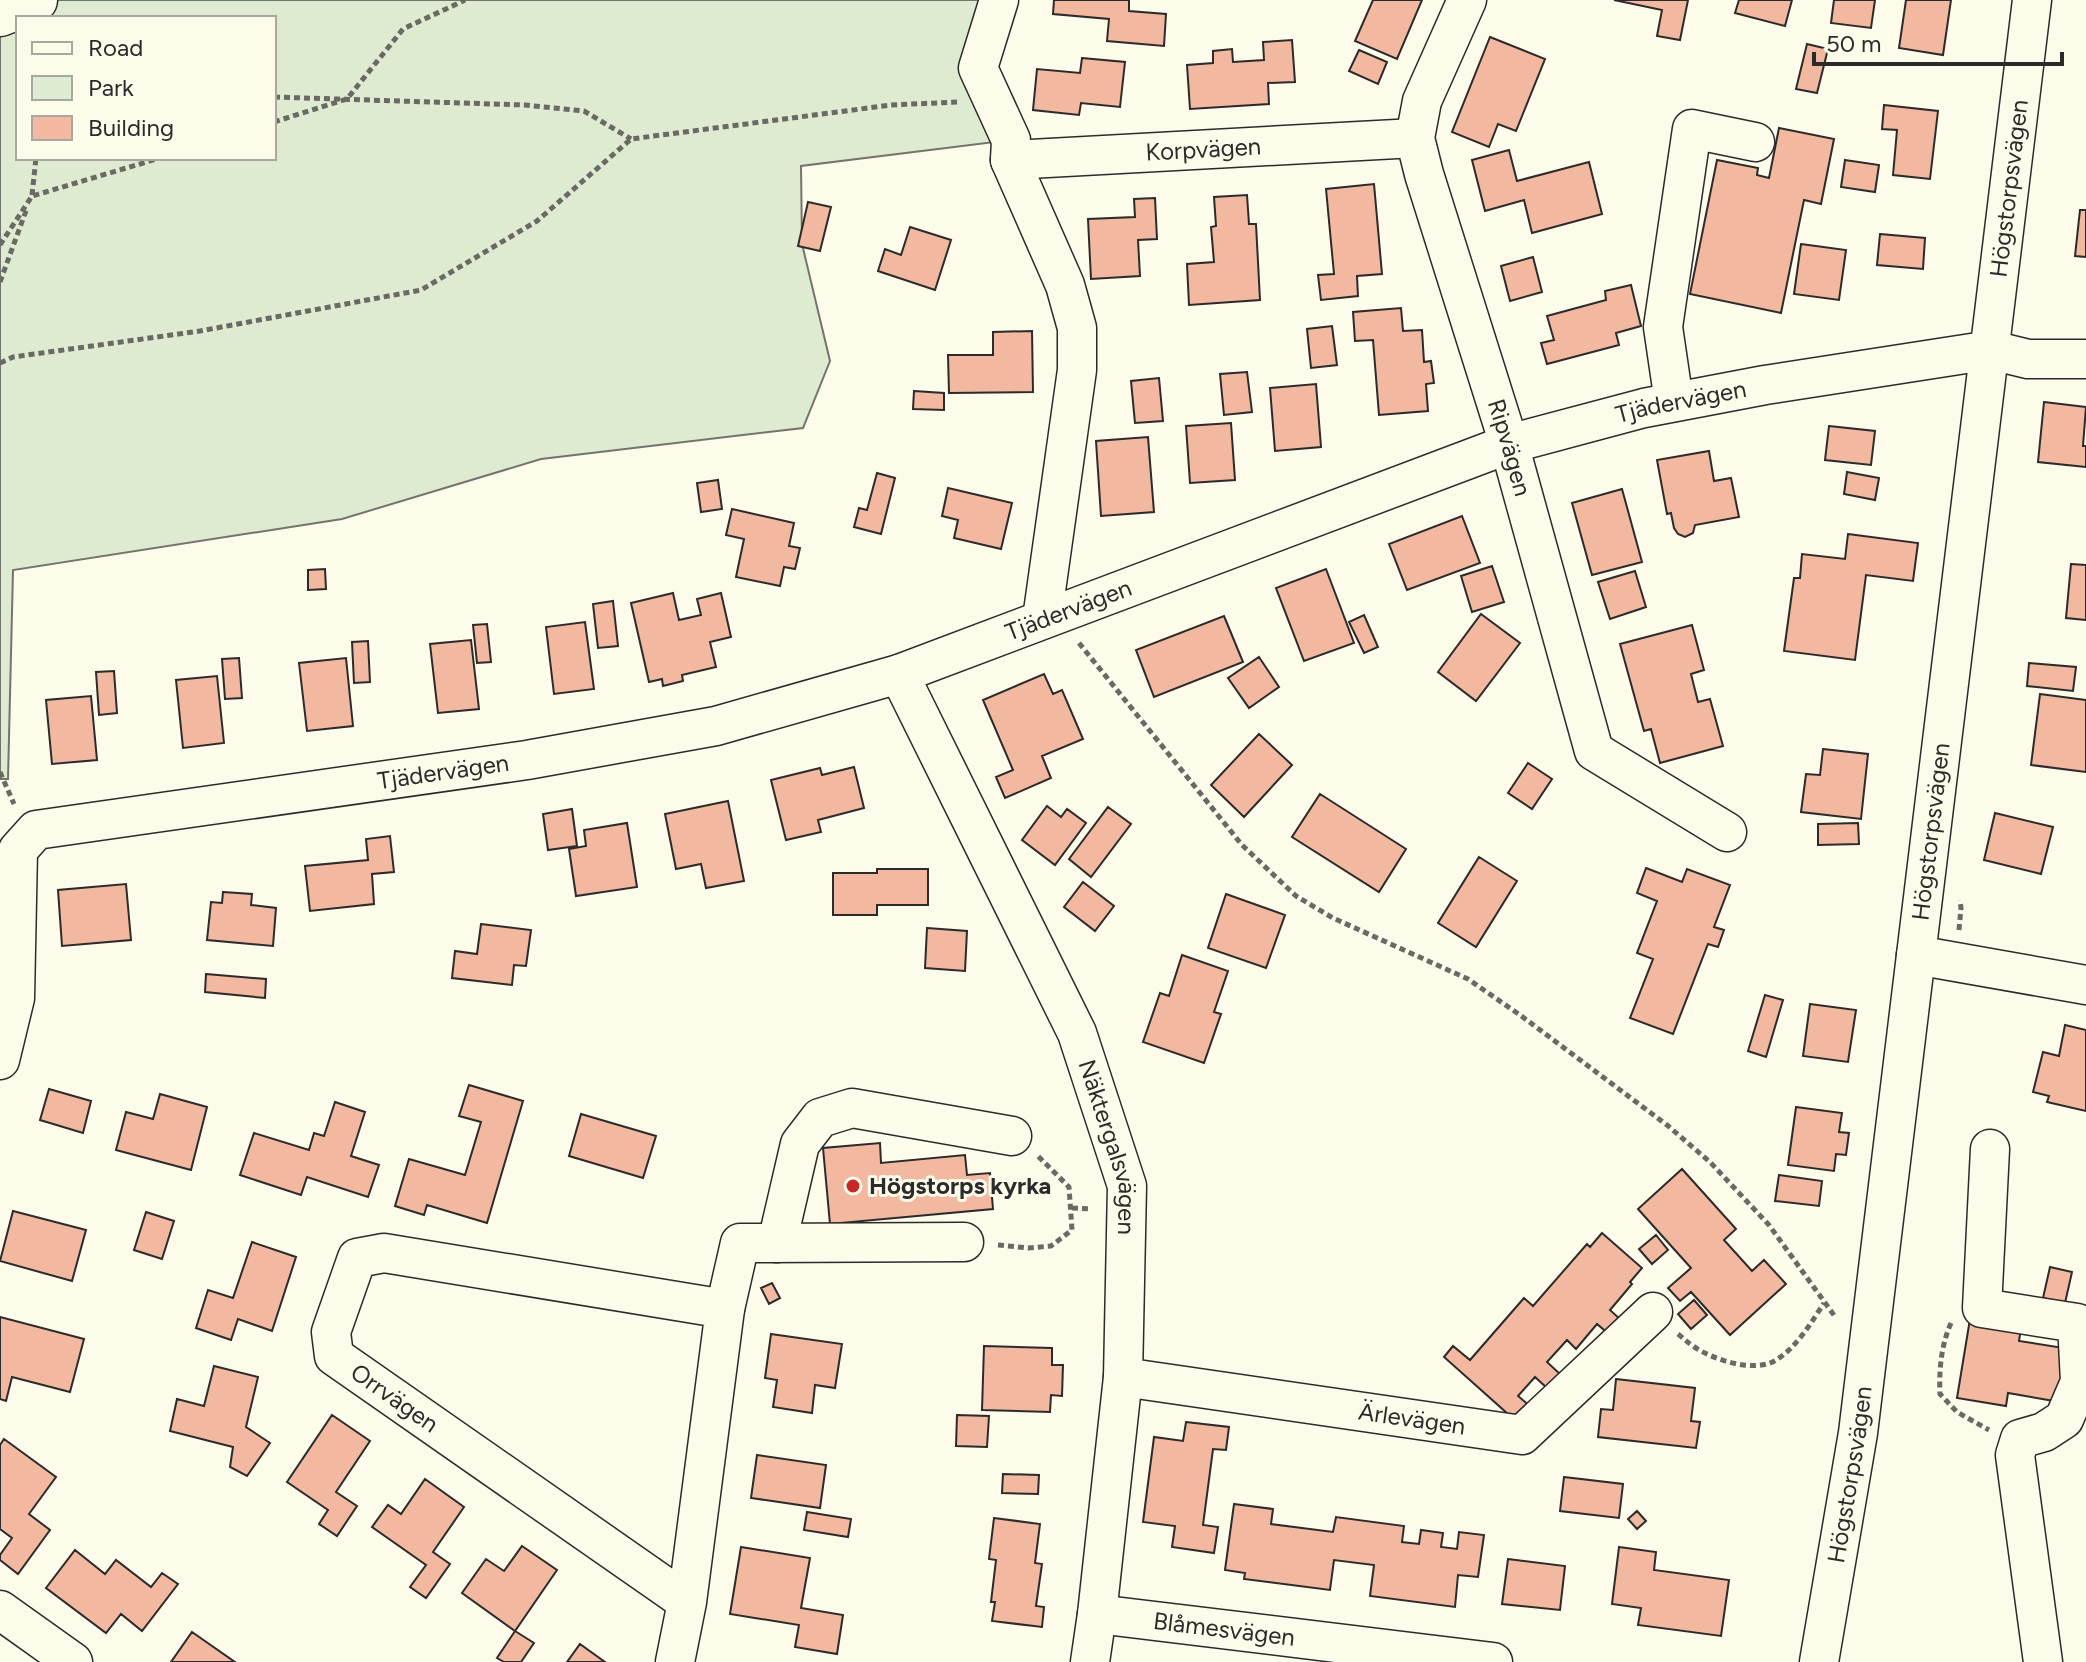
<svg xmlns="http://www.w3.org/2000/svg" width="2086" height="1662" font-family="Figtree,sans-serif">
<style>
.green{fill:#deebd1;stroke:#74746e;stroke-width:2;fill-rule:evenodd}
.building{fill:#f2b8a0;stroke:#2b2b2b;stroke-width:2}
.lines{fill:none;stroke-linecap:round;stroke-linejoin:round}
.minor-casing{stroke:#2b2b2b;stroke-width:41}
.major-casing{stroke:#2b2b2b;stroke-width:47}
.path{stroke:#6a6964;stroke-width:5;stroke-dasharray:6 4;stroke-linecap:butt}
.minor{stroke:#fdfbea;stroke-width:38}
.major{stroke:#fdfbea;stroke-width:44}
.poi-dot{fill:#c62828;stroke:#fdfbea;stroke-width:3}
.labels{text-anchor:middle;stroke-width:6;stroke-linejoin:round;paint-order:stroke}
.street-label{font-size:24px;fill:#2b2b2b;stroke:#fdfbea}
.poi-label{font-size:24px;font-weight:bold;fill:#2b2b2b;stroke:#fdfbea;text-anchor:start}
</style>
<rect width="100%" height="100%" fill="#fdfbea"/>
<path class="green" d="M0 0H999L978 68 1011 140 801 166 802 244 830 361 803 428 541 459 342 519 13 570 8 779H0ZM18 18H274V158H18Z"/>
<path class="building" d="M1054 0H1129V11L1166 14 1164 46 1107 41 1109 19 1053 14Z
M1373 0H1422L1397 59 1355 41Z
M1614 0H1688L1680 40 1657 36 1662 10Z
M1739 0H1792L1785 26 1735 13Z
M1834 0H1875L1871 28 1831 23Z
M1906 0H1951L1943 55 1899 48Z
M1490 37 1545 59 1516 131 1498 124 1489 147 1452 132Z
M1292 40 1295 82 1268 83 1269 104 1190 109 1187 65 1213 63V51L1232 49 1233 62 1264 60 1263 42Z
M1807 44 1828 49 1817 93 1796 89Z
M1359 50 1387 62 1378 84 1349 71Z
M1082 58 1125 62 1120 107 1081 103 1079 115 1033 110 1037 69 1080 73Z
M1884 105 1938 111 1930 179 1893 175 1897 130 1882 129Z
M1779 128 1834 139 1821 204 1804 200 1781 313 1690 294 1717 160 1758 168 1757 175 1769 178Z
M1509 150 1517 181 1589 162 1602 214 1532 233 1524 200 1485 211 1472 160Z
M1845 160 1879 165 1875 192 1841 187Z
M1374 184 1382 274 1357 276 1358 296 1321 300 1318 275 1334 274 1326 189Z
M1247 195 1249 224H1256L1260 300 1189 305 1187 264 1214 262 1211 227 1216 226 1214 197Z
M1155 198 1157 239 1138 240 1140 276 1091 279 1088 219 1135 217 1134 199Z
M808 202 831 207 820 251 798 246Z
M2080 210H2086V257L2075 256Z
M910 227 951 240 935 290 878 271 885 249 901 255Z
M1880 234 1925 238 1923 269 1877 265Z
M1801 244 1846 250 1839 300 1794 294Z
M1533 257 1542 292 1510 301 1501 266Z
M1631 285 1641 326 1616 333 1619 345 1547 364 1541 343 1554 340 1547 316 1606 300 1605 291Z
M1401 308 1403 331 1422 330 1424 362 1431 361 1434 383 1426 384 1428 411 1379 415 1373 340 1355 341 1353 312Z
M1332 326 1337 365 1311 368 1307 329Z
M1032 331 1033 392 949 393 948 355H993V332Z
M1247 372 1252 412 1224 415 1220 374Z
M1159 378 1163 421 1135 423 1131 381Z
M1316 384 1321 447 1275 451 1270 388Z
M914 391 944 393V410L913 409Z
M2044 402 2086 407 2083 446H2086V467L2038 462Z
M1231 423 1235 480 1190 483 1186 426Z
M1829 426 1875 431 1871 465 1825 460Z
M1148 437 1154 512 1101 516 1096 441Z
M1709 451 1714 481 1731 478 1739 517 1695 525 1693 533 1685 537 1678 534 1674 528 1671 513 1667 514 1657 460Z
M1847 472 1879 478 1875 500 1844 494Z
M877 473 895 478 881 534 854 527 859 508 867 510Z
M718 480 722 509 701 512 697 483Z
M948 488 1012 503 1001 549 954 538 958 520 942 516Z
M1622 489 1642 562 1592 575 1572 503Z
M732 509 794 523 789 546 800 548 795 569 784 567 780 586 736 577 744 539 726 535Z
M1462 516 1480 563 1407 590 1389 544Z
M1848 534 1918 543 1913 581 1866 575 1855 660 1784 651 1794 578H1800L1802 554 1845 559Z
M2071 564 2086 565V620L2066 618Z
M1492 566 1504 602 1472 612 1461 576Z
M325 569 326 589 308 590V570Z
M1326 569 1354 643 1304 661 1276 588Z
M1635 571 1646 607 1610 619 1598 582Z
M673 593 679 620 701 615 697 599 721 593 731 637 710 642 716 667 682 675 683 681 663 686 662 679 649 682 631 603Z
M613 601 618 646 598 648 593 604Z
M1481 614 1520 643 1476 701 1438 672Z
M1364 615 1378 647 1364 653 1349 622Z
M1224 616 1243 662 1154 697 1136 650Z
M585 622 594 689 554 694 546 627Z
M487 624 491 662 477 663 473 625Z
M1692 625 1704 670 1691 674 1698 702 1710 699 1723 746 1660 763 1651 729 1644 731 1620 644Z
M471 640 479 709 438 713 430 644Z
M368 641 370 682 354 683 352 642Z
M1259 657 1279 687 1249 708 1228 678Z
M239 658 242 698 225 699 222 659Z
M346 658 353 726 307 731 299 663Z
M2029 663 2076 667 2073 691 2027 686Z
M114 671 117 713 99 715 96 672Z
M1044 674 1053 694 1062 690 1083 739 1042 756 1051 778 1005 798 996 777 1013 770 983 700Z
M217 676 224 743 183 748 176 680Z
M2040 694 2086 700V772L2031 765Z
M91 696 97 760 52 764 46 700Z
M1259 734 1292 765 1244 817 1211 785Z
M1823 749 1868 754 1861 819 1801 812 1806 774 1820 775Z
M1528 763 1552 779 1532 809 1508 793Z
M854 767 864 808 818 820 821 832 786 840 771 780 820 768 822 775Z
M1320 794 1406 849 1379 892 1292 837Z
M728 801 744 881 706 888 701 864 676 869 665 814Z
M1047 806 1061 817 1067 809 1086 823 1055 865 1022 840Z
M1108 807 1131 824 1091 877 1069 859Z
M572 809 577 846 548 850 543 814Z
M1995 813 2053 827 2041 874 1984 860Z
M627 823 637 887 576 896 569 849 586 846 584 830Z
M1858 823 1859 844 1818 845V824Z
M390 836 394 872 372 874 374 904 310 911 305 866 368 860 366 839Z
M1479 857 1517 881 1476 947 1438 923Z
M1646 868 1682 882 1687 869 1730 885 1714 927 1724 930 1718 947 1708 944 1673 1034 1630 1018 1653 959 1637 953 1657 901 1637 893Z
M877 869H928V905H877V915H833V873H877Z
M1083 882 1114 906 1095 931 1064 907Z
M126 884 131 940 62 946 58 890Z
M223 892 252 894 251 905 276 908 273 946 207 940 211 902 222 903Z
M1226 894 1285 915 1266 968 1208 948Z
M481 924 531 930 526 966 514 965 512 985 452 978 455 951 477 954Z
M927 928 967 931 965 971 925 968Z
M1182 955 1228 971 1214 1012 1221 1014 1204 1063 1143 1042 1160 993 1169 996Z
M206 974 266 979 265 998 205 992Z
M1765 995 1783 1000 1766 1057 1748 1051Z
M1810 1004 1856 1010 1848 1062 1803 1056Z
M2065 1025 2086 1030V1111L2047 1102 2049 1096 2033 1092 2043 1052 2059 1056Z
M469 1085 523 1101 487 1223 427 1205 424 1215 395 1206 409 1159 465 1175 481 1122 459 1116Z
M49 1089 91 1101 83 1133 40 1120Z
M160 1094 207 1107 191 1170 116 1150 126 1112 153 1119Z
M335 1102 365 1112 351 1156 379 1165 368 1197 307 1177 301 1195 240 1175 254 1133 309 1150 314 1133 324 1136Z
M1796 1107 1842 1113 1839 1132 1849 1133 1846 1155 1836 1154 1834 1171 1788 1165Z
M581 1114 656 1136 643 1178 569 1156Z
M880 1143 881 1163 965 1155 967 1175 990 1173 993 1209 830 1224 823 1148Z
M1682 1169 1736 1229 1724 1240 1752 1271 1764 1260 1786 1284 1730 1335 1691 1292 1680 1301 1668 1288 1691 1268 1638 1209Z
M1779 1175 1822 1181 1819 1206 1775 1201Z
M13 1211 86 1230 72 1281 0 1261Z
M146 1212 174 1221 162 1259 134 1250Z
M1602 1233 1642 1268 1630 1282 1632 1284 1610 1310 1622 1321 1610 1335 1597 1324 1576 1349 1567 1340 1547 1362 1560 1374 1548 1389 1535 1377 1518 1396 1531 1407 1517 1422 1444 1357 1453 1346 1470 1360 1524 1298 1533 1306 1587 1244 1590 1247Z
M1656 1235 1668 1250 1652 1264 1639 1249Z
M252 1242 296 1257 272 1331 238 1319 231 1340 196 1328 208 1290 233 1298Z
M2050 1267 2072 1272 2065 1303 2043 1298Z
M772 1283 780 1298 769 1304 761 1288Z
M1694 1300 1707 1315 1691 1329 1678 1314Z
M0 1317 84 1339 70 1392 12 1377 6 1401 0 1399Z
M1970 1319 2021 1328 2019 1341 2070 1349 2060 1402 2008 1393 2006 1406 1957 1398Z
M771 1334 842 1344 835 1388 815 1385 812 1413 773 1407 777 1380 765 1378Z
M984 1346 1052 1348V1365H1063L1062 1396 1051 1395 1050 1412 982 1410Z
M214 1366 258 1377 246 1427 270 1443 247 1476 230 1467 233 1447 170 1431 177 1399 204 1406Z
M1616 1379 1695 1388 1691 1421 1700 1422 1696 1448 1598 1437 1601 1409 1613 1410Z
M332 1415 370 1441 336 1492 357 1506 337 1536 319 1524 328 1510 287 1482Z
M957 1415 989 1416 987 1447 956 1446Z
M1186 1422 1229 1427 1226 1450 1213 1449 1203 1525 1218 1527 1214 1553 1172 1547 1175 1526 1143 1522 1154 1437 1183 1441Z
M4 1439 56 1477 29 1514 50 1530 18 1574 0 1560V1555L12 1538 0 1529V1445Z
M757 1455 826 1465 820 1508 751 1498Z
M1003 1474 1039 1475 1038 1494 1002 1493Z
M1564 1477 1623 1484 1619 1518 1560 1511Z
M425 1479 464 1507 433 1552 450 1564 426 1598 410 1587 426 1565 372 1527 388 1505 401 1514Z
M1234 1504 1273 1509 1271 1524 1333 1532 1336 1517 1404 1526 1402 1542 1419 1544 1421 1530 1443 1533 1441 1547 1457 1549 1459 1532 1484 1535 1478 1577 1458 1575 1455 1607 1370 1596 1374 1565 1334 1560 1330 1590 1244 1579 1245 1573 1225 1570Z
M1637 1511 1646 1521 1637 1529 1628 1519Z
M807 1512 851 1519 848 1537 804 1530Z
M994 1518 1040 1524 1035 1563 1042 1564 1036 1606 1044 1607 1042 1627 992 1621 995 1602H991L996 1560 989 1559Z
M522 1546 557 1570 515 1631 462 1593 486 1559 504 1571Z
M741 1547 810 1558 801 1608 843 1615 837 1654 795 1647 799 1625 730 1614Z
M1619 1547 1656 1552 1654 1570 1729 1580 1721 1636 1638 1625 1641 1608 1612 1604Z
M75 1550 105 1574 116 1560 151 1587 162 1573 178 1584 142 1631 121 1614 106 1633 46 1588Z
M1508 1559 1565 1566 1560 1610 1502 1604Z
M515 1631 534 1643 521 1662H504L497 1658Z
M192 1632 235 1662H171Z
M580 1644 605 1662H567Z"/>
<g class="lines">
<defs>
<g id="minor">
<path id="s1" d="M999 0 978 68 1011 140 1010 160 1415 138"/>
<path id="s2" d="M1467 0 1422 101 1415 138 1424 174 1509 444 1594 751 1727 832"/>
<path d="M1010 160 1065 285 1077 328V370L1042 619"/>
<path d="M1674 402 1663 327 1692 129 1755 142"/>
<path id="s3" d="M899 674 1077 1033 1127 1186 1123 1377 1097 1614 1090 1662"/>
<path d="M1916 955 2086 985"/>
<path id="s4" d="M0 1060 15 998 18 850 36 830 527 760 716 726 899 674 1509 444 1644 408 1765 385 1991 350 2028 359H2086"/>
<path d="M1990 1149 1982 1308 2077 1323 2080 1382 2064 1419 2044 1432 2020 1439 2015 1455 2043 1662"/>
<path d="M777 1243 800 1144 820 1118 852 1108 1012 1136"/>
<path d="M725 1309 740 1243 964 1242"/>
<path id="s5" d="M1123 1377 1522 1435 1653 1312"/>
<path d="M0 1610 73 1662"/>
<path id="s6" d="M1097 1614 1493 1662"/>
<path id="s7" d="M675 1662 687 1602 725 1309 384 1253 357 1258 331 1332 334 1356 687 1602"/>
<path id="s8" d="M1819 1662 1858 1433 2032 0"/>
</g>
<path id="major" d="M0 14 35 0"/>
</defs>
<use href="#minor" class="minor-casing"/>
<use href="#major" class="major-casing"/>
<path class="path" d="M274 97 525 105 584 111 631 139
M274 122 347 99 403 29 465 0
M32 195 36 158
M0 245 32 196 160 158
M0 282 27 208
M0 363 13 357 200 331 421 290 537 221 631 139 891 105 957 102
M1079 643 1242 845 1296 896 1333 918 1468 979 1520 1015 1667 1125 1710 1162 1769 1225 1836 1318
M0 772 14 804
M1959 930 1961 908 1960 900
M1072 1208 1091 1209
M998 1245 1028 1248 1051 1246 1072 1230 1069 1187 1038 1156
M1951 1323C1941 1346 1939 1369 1940 1394L1957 1412 1989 1430
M1678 1334C1683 1338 1687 1342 1693 1346 1711 1359 1755 1374 1776 1360 1797 1347 1811 1323 1824 1303"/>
<use href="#minor" class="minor"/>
<use href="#major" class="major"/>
</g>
<circle class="poi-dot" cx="853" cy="1186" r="8"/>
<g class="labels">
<g class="street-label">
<text dy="8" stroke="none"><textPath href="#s1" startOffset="364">Korpvägen</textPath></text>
<text dy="8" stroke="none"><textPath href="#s8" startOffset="1486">Högstorpsvägen</textPath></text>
<text dy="8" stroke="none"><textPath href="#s4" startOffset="1946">Tjädervägen</textPath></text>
<text dy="8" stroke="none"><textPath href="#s2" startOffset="472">Ripvägen</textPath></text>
<text dy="8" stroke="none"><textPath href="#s4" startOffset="1298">Tjädervägen</textPath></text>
<text dy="8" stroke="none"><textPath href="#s4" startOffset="650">Tjädervägen</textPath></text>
<text dy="8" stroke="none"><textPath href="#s8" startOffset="838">Högstorpsvägen</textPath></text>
<text dy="8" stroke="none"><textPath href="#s3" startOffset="520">Näktergalsvägen</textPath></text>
<text dy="8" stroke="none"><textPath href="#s7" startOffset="906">Orrvägen</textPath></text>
<text dy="8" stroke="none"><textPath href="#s5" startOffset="292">Ärlevägen</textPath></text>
<text dy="8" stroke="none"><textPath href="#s8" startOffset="190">Högstorpsvägen</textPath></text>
<text dy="8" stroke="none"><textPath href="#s6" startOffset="128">Blåmesvägen</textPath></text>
</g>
<g class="poi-label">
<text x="869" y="1194">Högstorps kyrka</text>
</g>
</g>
<rect x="16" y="16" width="260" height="144" fill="#fdfbea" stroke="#a9a89e" stroke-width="2"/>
<rect x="32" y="42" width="40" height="12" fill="#fdfbea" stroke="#a9a89e" stroke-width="2"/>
<text x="88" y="56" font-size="24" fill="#2b2b2b">Road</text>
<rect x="32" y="76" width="40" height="24" fill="#deebd1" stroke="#a9a89e" stroke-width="2"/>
<text x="88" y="96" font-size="24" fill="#2b2b2b">Park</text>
<rect x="32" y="116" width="40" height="24" fill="#f2b8a0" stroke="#a9a89e" stroke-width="2"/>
<text x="88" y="136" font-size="24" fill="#2b2b2b">Building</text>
<path d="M1814 52v12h248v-12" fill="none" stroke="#2b2b2b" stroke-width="4"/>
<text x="1826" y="52" font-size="24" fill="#2b2b2b" stroke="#fdfbea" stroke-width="6" paint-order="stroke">50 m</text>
</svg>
